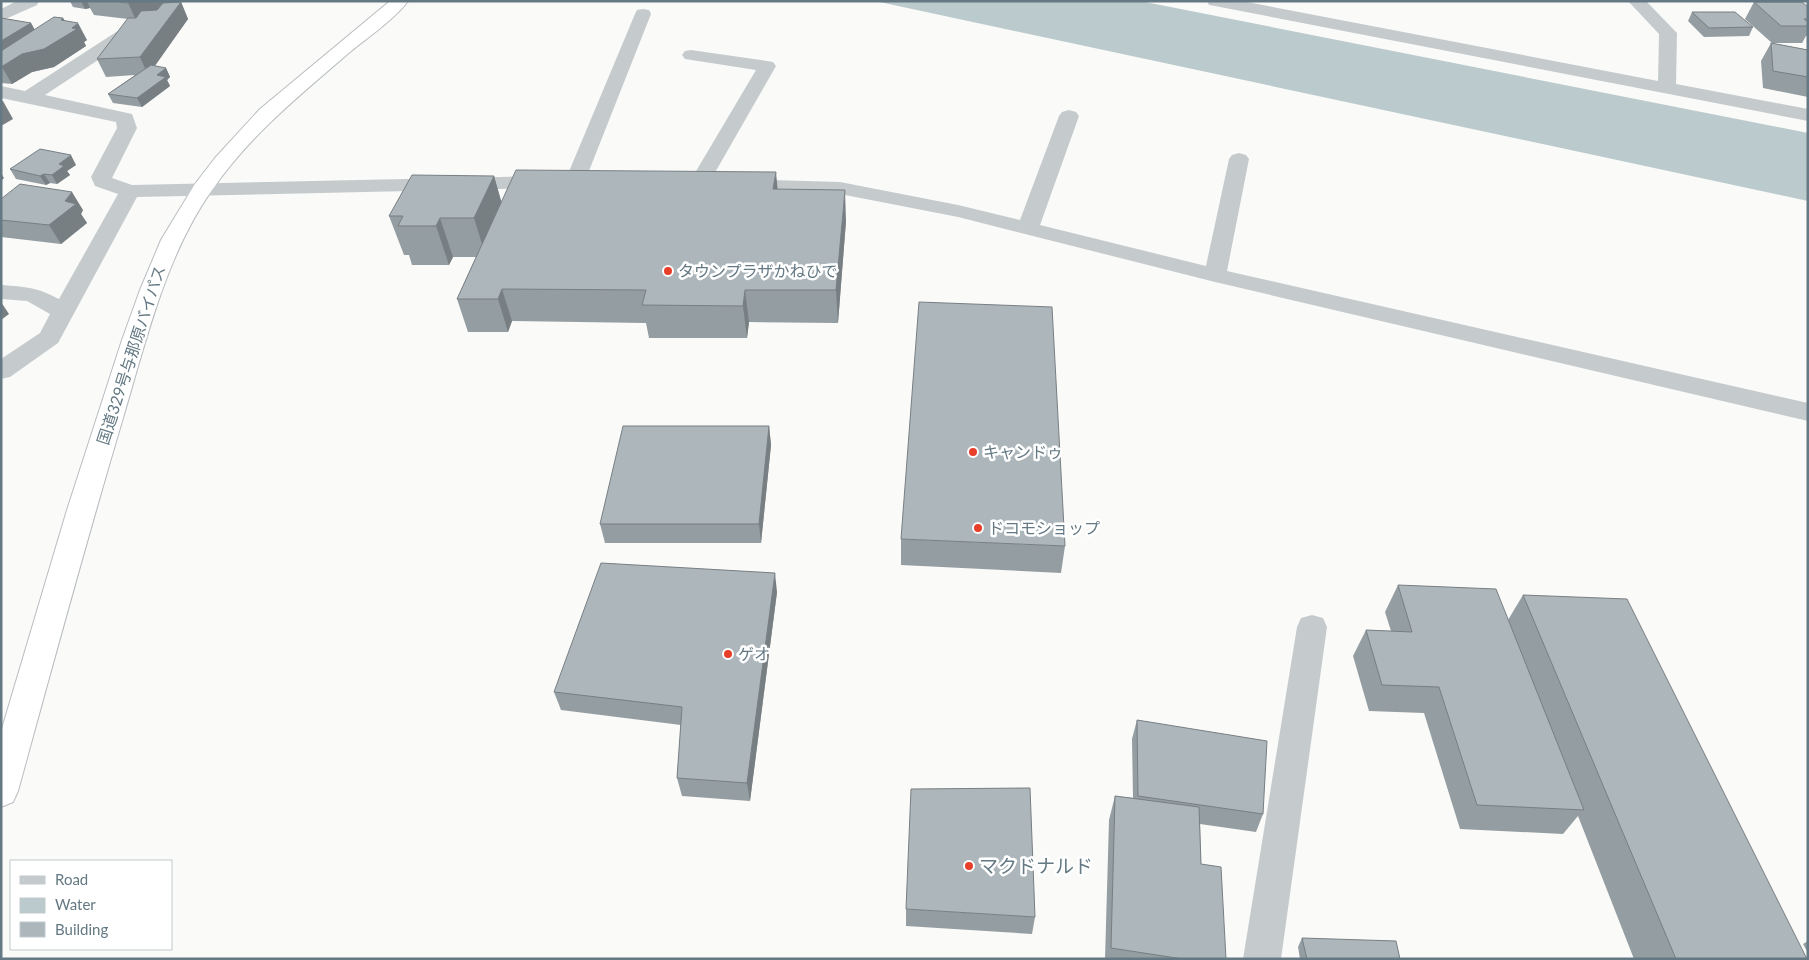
<svg xmlns="http://www.w3.org/2000/svg" width="1809" height="960" font-family="Lato,'Noto Sans JP',sans-serif">
<style>
.water{fill:#bbcacc}
.lines{fill:none;stroke-linecap:round;stroke-linejoin:round}
.highway-casing{stroke:#b8bdc0;stroke-width:2}
.minor{fill:#c5cbcd;fill-rule:evenodd}
.highway{fill:#fff;fill-rule:evenodd}
.wall{fill:#949da1}
.shaded-wall{fill:#787f83}
.building{fill:#acb6bb;stroke:#787f83}
.poi-dot{fill:#e83f2a;stroke:#fff;stroke-width:2}
.labels{text-anchor:middle;stroke-width:5;stroke-linejoin:round;paint-order:stroke}
.poi-label{font-size:16px;fill:#647983;stroke:#fff;text-anchor:start}
.street-label{font-size:16px;fill:#647983;stroke:#fff}
.near-poi-label{font-size:19px;fill:#647983;stroke:#fff;text-anchor:start}
</style>
<rect width="100%" height="100%" fill="#fafaf8"/>
<path class="water" d="M875 1H1140L1808 133V201Z"/>
<g class="lines">
<defs>
<path id="highway" d="M390 1H408C396 18 367 38 350 52 300 95 249 136 212 190 165 257 146 341 123 418 86 542 52 667 18 791L13 802 1 807V732L67 510 122 340 140 290 161 240 195 184 215 158 260 109Z"/>
</defs>
<use href="#highway" class="highway-casing"/>
<path class="minor" d="M17 1H39L37 5 1 21V9Z
M1207 1H1242L1658 81 1659 34 1628 1H1646L1677 33 1676 84 1808 109V121L1215 6 1209 5Z
M643 9 649 10 651 14 585 181 582 185 575 187 568 185 565 181 635 14 637 10Z
M136 22 142 23 145 27 142 31 45 95 132 114 137 128 112 178 132 185 547 176 554 178 557 182 554 186 547 188 137 197 58 343 10 377 1 379V359L40 333 50 314 27 301 1 299V285C27 287 36 287 59 299L118 194 95 186 91 177 117 128 116 122 1 98V86L25 91 130 23Z
M691 50 767 61 773 62 776 66 709 183 706 187 699 189 692 187 689 183 756 70 685 59 682 55 685 51Z
M1069 110 1076 112 1079 116 1040 225 1206 266 1229 159 1232 155 1239 153 1246 155 1249 159 1227 271 1808 403V421L1215 282 958 217 840 194 740 191 733 189 730 185 733 181 740 179 840 182 958 205 1020 220 1059 116 1062 112Z
M1312 615 1323 618 1327 627 1281 959H1243L1297 627 1301 618Z"/>
<use href="#highway" class="highway"/>
</g>
<path class="wall" d="M70 1 181 2 188 19 155 66 166 68 170 77 167 80 170 86 142 107 113 103 108 94 135 75 106 77 97 59 128 19 94 15 90 8 85 9 73 7Z
M1754 2 1808 7V36H1806L1802 43H1772L1745 19Z
M1692 12 1753 27 1749 36 1704 37 1688 21Z
M1 18 31 23 35 30 63 18 65 21 87 40 84 42 86 46 54 67 32 72 12 84 1 83Z
M1771 43 1808 50V97L1763 88 1761 61Z
M76 165 67 171 70 175 57 184 50 183 46 185 16 179 10 169Z
M494 176 501 202 777 189 846 221 838 323 749 322 747 338H649L646 323 512 321 508 332H468L457 299 476 257H453L449 265H412L409 255H404L389 216Z
M1 199 83 210 81 214 87 223 61 244 1 237Z
M769 426 771 445 761 543H605L600 524Z
M901 539 1065 546 1061 573 901 565Z
M1398 585 1508 620 1523 595 1807 959H1634L1578 816 1563 834 1460 829 1424 713 1369 711 1353 656 1366 630 1391 631 1385 612Z
M777 592 750 801 682 796 677 778 681 725 561 710 554 692Z
M1137 720 1263 814 1256 832 1200 824 1201 864 1226 959H1105L1109 820 1115 796 1133 798 1132 739Z
M906 909 1035 917 1032 934 906 926Z
M1302 938 1400 959H1300L1298 947Z
M1808 941V953L1803 944Z"/>
<path class="shaded-wall" d="M81 1H87L90 8 85 9Z
M130 1H174L161 11 136 20 128 3Z
M181 2 188 19 148 75 140 57Z
M63 18 71 32 72 28 78 23 87 40 84 42 86 46 54 67 32 72 12 84 2 67 22 54Z
M31 23 40 40 1 64V41Z
M166 68 170 77 167 80 170 86 142 107 137 98 157 75Z
M1 101H3L13 119 1 126Z
M71 155 76 165 67 171 70 175 57 184 52 175 59 164Z
M776 172 779 204 773 189Z
M1 173 4 178 1 181Z
M44 174 50 183 46 185 40 176Z
M494 176 505 214 486 257 474 218Z
M845 190 846 221 838 323 836 290Z
M72 192 83 210 81 214 87 223 61 244 49 225 65 201Z
M440 218 453 257 449 265 436 226Z
M502 289 512 321 508 332 498 299Z
M745 290 749 322 747 338 743 306Z
M1 302 9 314 1 320Z
M769 426 771 445 761 543 759 524Z
M775 573 777 592 750 801 747 783Z"/>
<path class="building" d="M112 1H130L128 3Z
M181 2 140 57 97 59 128 18H136L141 11 157 10 163 3Z
M1754 2H1802L1808 7V19H1804L1808 22V26H1781Z
M1692 12H1735L1753 27 1709 28Z
M54 17 63 18 61 20 78 23 72 28 77 29 44 49 22 54 1 67V51Z
M1 18 31 23 1 41Z
M1771 43 1808 50V77L1773 71Z
M151 65 166 68 157 75 166 77 137 98 108 94Z
M40 149 71 155 59 164 64 166 52 175 44 174 40 176 10 169Z
M516 170 776 172 773 189 845 190 836 290H745L743 306 642 305 646 290 502 289 498 299H457Z
M412 175 494 176 474 218H440L436 226H398L403 216H389Z
M20 184 72 192 65 201 76 204 49 225 1 220V199Z
M919 302 1052 307 1065 546 901 539Z
M623 426H769L759 524H600Z
M601 563 775 573 747 783 677 778 682 707 554 692Z
M1398 585 1496 589 1584 810 1477 805 1439 687 1382 685 1366 630 1412 632Z
M1523 595 1627 599 1807 959H1676Z
M1137 720 1267 741 1263 814 1138 796Z
M1030 788 1035 917 906 909 911 789Z
M1115 796 1199 807 1201 864 1221 867 1226 959H1183L1111 948Z
M1302 938 1396 941 1400 959H1307Z"/>
<g class="poi-dot">
<circle cx="668" cy="271" r="5"/>
<circle cx="973" cy="452" r="5"/>
<circle cx="978" cy="528" r="5"/>
<circle cx="728" cy="654" r="5"/>
<circle cx="969" cy="866" r="5"/>
</g>
<g class="labels">
<g class="poi-label">
<text x="678" y="277">タウンプラザかねひで</text>
<text x="983" y="458">キャンドゥ</text>
<text x="988" y="534">ドコモショップ</text>
<text x="738" y="660">ゲオ</text>
</g>
<g class="street-label">
<text transform="translate(131 355) rotate(-72)" y="6">国道329号与那原バイパス</text>
</g>
<g class="near-poi-label">
<text x="979" y="873">マクドナルド</text>
</g>
</g>
<rect width="1809" height="960" fill="none" stroke="#647983" stroke-width="5"/>
<rect x="10" y="860" width="162" height="90" fill="#ffffff" stroke="#c1c9cd"/>
<rect x="20" y="876" width="25" height="8" fill="#c5cbcd" stroke="#c1c9cd"/>
<text x="55" y="885" font-size="15" fill="#647983">Road</text>
<rect x="20" y="898" width="25" height="15" fill="#bbcacc" stroke="#c1c9cd"/>
<text x="55" y="910" font-size="15" fill="#647983">Water</text>
<rect x="20" y="922" width="25" height="15" fill="#acb6bb" stroke="#c1c9cd"/>
<text x="55" y="935" font-size="15" fill="#647983">Building</text>
</svg>
